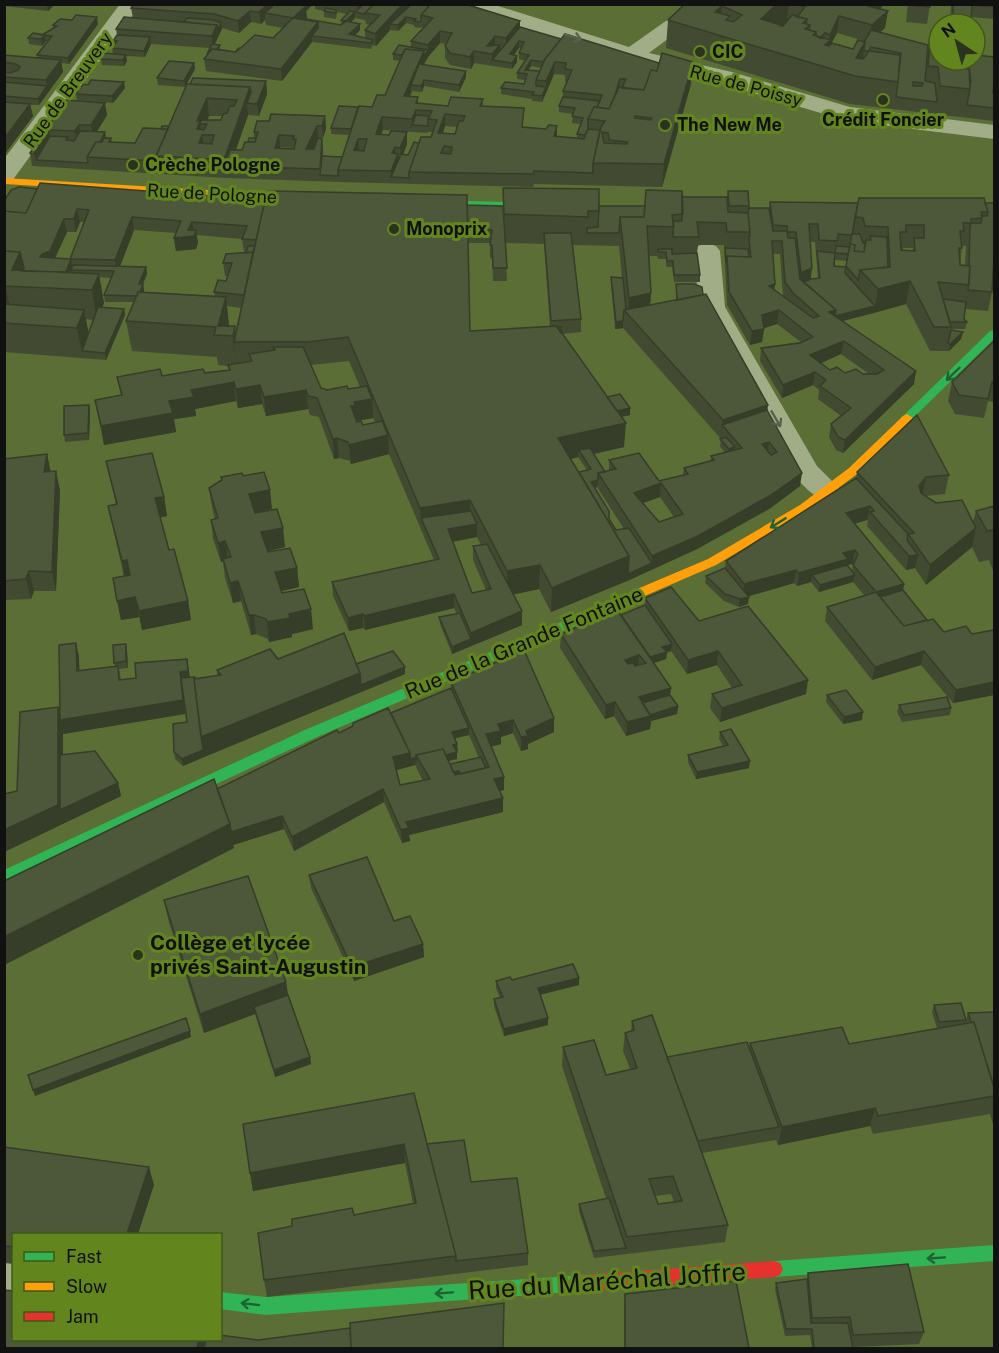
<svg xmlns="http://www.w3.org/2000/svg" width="999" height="1353" font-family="'Public Sans',sans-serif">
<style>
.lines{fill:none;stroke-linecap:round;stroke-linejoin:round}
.street{fill:#a1ad87;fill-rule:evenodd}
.fast{fill:#30b455;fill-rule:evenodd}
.slow{fill:#ff9f0a;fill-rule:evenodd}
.jam{fill:#e5322d;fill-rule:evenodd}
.wall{fill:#424b31;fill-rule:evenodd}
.shaded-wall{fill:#363d28}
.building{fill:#4d5739;stroke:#363d28;stroke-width:1.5;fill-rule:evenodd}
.oneway{stroke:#595f4c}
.oneway2{stroke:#206233}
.poi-dot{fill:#2b321e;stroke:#63851e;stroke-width:2}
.labels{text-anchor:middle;stroke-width:6;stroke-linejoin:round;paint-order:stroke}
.far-poi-label{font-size:18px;font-weight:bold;fill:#111;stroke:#63851e;text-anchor:start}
.far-street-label{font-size:18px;fill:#111;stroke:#63851e}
.street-label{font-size:21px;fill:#111;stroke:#63851e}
.poi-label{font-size:21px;font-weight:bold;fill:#111;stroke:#63851e;text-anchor:start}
.near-street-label{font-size:26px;fill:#111;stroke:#63851e}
</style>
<rect width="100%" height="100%" fill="#5b6e35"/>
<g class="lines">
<path class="street" d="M120 4H141L12 181 4 183V159Z
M459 4H492L629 47 687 6 722 4 719 8 701 14 649 53 732 72 850 107 994 125V139L848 121 719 83 643 66 462 8Z
M707 243 716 246 720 251 725 307 817 466 841 490 836 497C815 502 810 491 796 478L699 307 694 251 698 246Z
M4 1253H14V1294H4Z"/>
<path class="fast" d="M424 200 549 203 554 206 549 209 420 205V201Z
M994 330V339L911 420H903L901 418 903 416 990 331Z
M635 591 641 595 640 598 317 737 4 883V870L307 729Z
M994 1245V1261L774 1277 768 1275 765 1269 768 1263 774 1261Z
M584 1275 590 1277 593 1283 590 1289 584 1291 266 1315 220 1309V1292L266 1297Z"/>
<path class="slow" d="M4 178 312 196 317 199 312 202 4 184Z
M907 414 913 418 857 474 808 511 716 565 640 598H630L629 595 630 592 708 559 800 505 849 468 903 416Z"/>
<path class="jam" d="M774 1261 780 1263 783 1269 780 1275 774 1277 584 1291 578 1289 575 1283 578 1277 584 1275Z"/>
</g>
<path class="wall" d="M4 4H55L48 11 4 6Z
M134 4H465L520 21V27L691 84 662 187 534 184 533 187 339 182 226 178 32 166 30 153 66 100 107 115 97 131 105 132 106 138H111L112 142 135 143 161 129 169 126 187 84 266 81 267 94 259 116 248 115 236 150H242L248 142 254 138V132L269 121 325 116 326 129 322 139 323 156 342 157 349 135 331 134V128L358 107H372L385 95 400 61 393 60V54L411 47V41L423 28 421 27 420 28 414 27V25L406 23 398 31 390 30 376 46 373 45 371 49 312 42 282 81 206 71 204 59 207 55 210 48 151 44 145 57 126 56 127 61 124 66 102 65 101 59 113 54 112 48 114 46 113 41 117 35 116 29 133 18 131 8ZM313 5H315V9L324 11V17L336 19 337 12 347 14 341 20V25L306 19 307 18 306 11ZM355 18 365 20 366 24 370 25 365 30V38L355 35 360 30V24L351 22ZM265 20 266 25 283 28 273 38 240 48 235 52 220 50V45L215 44 222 28 239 33 251 22 261 24ZM440 43 446 44 445 46V58L450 65 471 69 474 63 512 69 517 62 514 55 519 48H521L519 53V59L526 61 517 73V79L525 80 524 84 501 88V94L532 99V101L542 102 554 74 565 75V82H567L563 91V97L559 106V112L573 114 572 123 581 124 577 134V138L557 136V126L546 129 523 127 483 106V99L448 106 418 103V97L410 96 412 91 422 92 424 86 459 92 466 77V71L424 65 428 57ZM531 66 541 68 540 71 528 70ZM209 116H222L221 120H207ZM445 126 457 127 455 134 443 133ZM383 130 428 133V132H433L431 137 419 143 408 155 403 154 407 144 381 134ZM280 147 294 148V149L280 148Z
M685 4H884L880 9 885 28 880 32 928 45 931 32 939 60H975L993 93H994V121L850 104 666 48 668 20ZM837 33 865 41 853 49 831 44Z
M908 4H930L927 24 906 22Z
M951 4H994V19L971 17V24H950Z
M98 24 69 64 61 63 63 72 39 105H30L33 116 4 155V55L38 58 37 55 48 41H46L42 46 29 44 28 38 42 35 53 28V25Z
M194 63 195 69 185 87 158 85 157 78Z
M88 85 125 88 113 103 77 100 76 94Z
M503 188 599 206H645L682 197H727L728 191H748L749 208H769L770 202 994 203V275H993L992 292 988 311 965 309 964 319 967 322 965 329H951V330L963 332 961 339 949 351H930L906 304 842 321 914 384 843 453 836 450 829 437 831 424 841 416 818 399 819 390 813 385 782 398 760 361 761 348 801 342 777 324 764 328 762 342 750 345 727 305 724 245H698L697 253 700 275V282H674L672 267H666V259H658L657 256H649L651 293 650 305 676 300V284L703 295 767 410 800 486 769 509 697 549 627 581 551 612 539 589 513 594 522 611V625L452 654 440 624 439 617 457 614 454 608 365 630 363 628 349 631 333 596 332 582 434 560 389 454 351 464 350 461 339 458 334 459 319 417 310 415 308 409 266 416 262 404 238 408 236 401 195 409 196 416 174 419 176 432 104 445 95 400 121 395 117 377 162 376 229 370 228 366 218 365 217 357 132 351 126 321 134 302H105L104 295 111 278 99 277 104 303 102 308 124 309 125 315 106 360 4 352V201L37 189 266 200 503 206ZM80 222H84L70 259 55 258 67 232H76ZM134 230 176 233 174 238 176 251 196 249 198 243 196 235 242 239 244 252H246L223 263 225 276H228L226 281 214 292 215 296 144 292V291L143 284 147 274 146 267H120ZM810 242H815L818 279H811ZM468 243H490V258H492L493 281H507L505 243 544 244 550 327 470 331ZM573 245 619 246 622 278 611 277V284L615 329 623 328 721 439 720 446 725 453 711 456V461L684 468 683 475 659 481 609 460V471L605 472 594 454 624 447 621 417 630 415 607 397 562 334 581 332V319ZM962 246H966L965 265H960ZM903 248H913L912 251 903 250ZM773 254H780L783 296 785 297 774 290 775 284ZM835 260 847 261 846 267 834 266ZM227 306 241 308 236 332 229 326ZM86 319 93 320 88 333ZM841 354 869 374 845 373 830 370 821 363ZM349 361 360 387 348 389 327 390 321 388 311 365ZM373 418 375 422 363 425 357 421ZM578 457 587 470 579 472 571 459ZM597 487 624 529 616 530 609 519 595 488ZM660 497 674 517 659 522 643 503ZM477 537 481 545 473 546V560L486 590 472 593 453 542Z
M994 341V402L988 401 984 418 955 414 948 401 952 382Z
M89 405 90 412 89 440 65 442 64 435Z
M47 454 50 471 60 490 56 591H34L31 599 4 600V459Z
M106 461 164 497 167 516 160 517 169 550 188 601 191 620 142 630 139 617 121 620 113 578 124 576 108 506 116 504Z
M857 472 949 475 945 494 926 496 973 522 976 511 994 506V573L989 560 979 562 972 547 926 585 915 568 906 570 867 526 868 520H867L855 523 904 584 903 590 927 620 944 632 972 634 994 630V695L953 703 921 665 872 680 825 621 827 607 865 596 853 582 819 592 811 582 797 586 794 583 748 596V604L739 607 724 601 705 583 706 576 725 568 726 561 856 478ZM852 564 853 565 852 571 847 565Z
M243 476 272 509 255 513 285 547 268 551V552L297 568 299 587 281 591 282 593 313 629 292 634V637L269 642 268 639 256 634 251 635 241 601 233 603 225 578 223 561 221 562 213 539 211 520 215 519 212 507 209 488 221 480V477Z
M645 598 699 621 806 694 720 722 710 708 712 694 732 688 717 665 687 674 671 651 667 652 666 659 653 663 671 688 670 695 678 706 677 714 651 721 650 729 626 736 614 716 605 719 560 648 561 634 621 615 645 605Z
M76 643 79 657V670L115 666 114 663 126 644 127 651 128 668 119 669 121 680 190 678 195 679 217 676V670L278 659 405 667V674L204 757 183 766 175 759 174 752 187 722 184 695 185 714 63 734V733V754L118 783 121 796 4 852 17 791 60 713Z
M451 682 554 718V732L528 744V749L521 751 513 733 501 737V744L491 746 504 790 499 791 503 812 409 835 410 841 402 843 384 802 294 851 284 829 233 845 234 848 4 965 217 789 339 733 391 713 451 688ZM469 735 479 758 450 764 448 761 457 759V744L455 738ZM415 765 423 781 400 785 396 770Z
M827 695 862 720 843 724 826 702Z
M899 705 951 708 950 715 902 722 897 712Z
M720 732 749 768 696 779 688 762V755L723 746 719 739Z
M309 875 394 921 423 944 424 957 354 981 311 888Z
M164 900 286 982 288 995 310 1057 311 1064 275 1077 255 1014 204 1033 168 919Z
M512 980 579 985 540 995 548 1018V1025L504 1036 494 1006V999L500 998 496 988V981Z
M934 1005 966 1020 968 1013 994 1012V1128L990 1114 873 1134 870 1126 778 1145 776 1140 702 1153 728 1225 725 1242 594 1258 579 1211V1204L606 1198 562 1066 563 1047 606 1075 630 1069 623 1051 625 1033 631 1031 632 1021 667 1057 749 1049 750 1043 849 1044 937 1028 932 1012ZM671 1194 674 1202 658 1204 655 1196Z
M243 1124 427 1144 471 1182 528 1253V1265L267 1297 264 1280 354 1215 413 1203 405 1163 253 1191Z
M4 1147 154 1185 14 1234V1264L4 1263Z
M808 1273 924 1332 919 1344 853 1347V1348H812L810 1335 785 1336 775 1289 776 1283 807 1279Z
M625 1294 749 1348H624V1306Z"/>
<path class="shaded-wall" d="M47 4H55L48 11Z
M268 4H279L265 13V20L261 24 259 12Z
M313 4 306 11 307 18 300 25 293 18 300 5Z
M357 4H371L358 13Z
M404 4H420L390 24V30L376 46 375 34 398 9Z
M777 4H789L787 20 758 46 756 12Z
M869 4H884L866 23 868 6Z
M722 6 719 33 715 12Z
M250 11 251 22 239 33 238 21Z
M888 11 885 28 869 42 872 25Z
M355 12V18L346 27V21Z
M839 16 837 33 830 46 825 45 829 42 830 35Z
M97 17 98 24 69 64 68 58Z
M406 17V23L398 31V25Z
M520 21V33L506 50V38Z
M318 22V34L312 36V42L282 81 281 69Z
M221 23 222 29 218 37V30Z
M360 24V30L350 40 349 34Z
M217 25 218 37 213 48 212 36Z
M440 31V43L428 57 424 63 415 85H411V91H412L405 108 404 96 424 51 428 50V45Z
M45 35 46 41 42 46 41 39Z
M495 36V48L487 46Z
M150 37 151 44 145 57 144 51Z
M519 41V48L510 60V54Z
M865 42 861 69 856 58Z
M500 45V57L492 60V54Z
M474 51V63L471 69 470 57Z
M126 55 127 61 124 66 123 60Z
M517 56V62L512 69V63Z
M61 60 63 72 39 105 38 99 47 86 46 80Z
M531 60V66L526 74 525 70Z
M555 62 554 74 546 93V81Z
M693 62 691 84 662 187 664 164Z
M194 63 195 69 185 87 184 81Z
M466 71V77L459 92V85Z
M424 80V86L422 92 421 86Z
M266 81 267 94 259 116 257 104Z
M124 82 125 88 113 103 112 96Z
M250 87 252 103H247L248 115 230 166H224L226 178 224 160Z
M546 87V93L542 102V96Z
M207 98 209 116 205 124H200L205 153 202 159 197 129V121Z
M105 103 107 115 93 138 91 125Z
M30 104 33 116 4 155V139Z
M416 110V122L412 125V119Z
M445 114V126L439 145 438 133Z
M325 116 326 129 323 138 322 126Z
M382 117 383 130 376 146V134Z
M79 125 81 137 77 144 75 131Z
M317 126 318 138 307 161 306 149Z
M557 126V138L554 136Z
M49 130 51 143 36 160 34 154Z
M105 132 106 138 91 158Z
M407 132V144L401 160 400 148Z
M279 135 280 147 276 161 275 148Z
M322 139 323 151 321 175H320V169Z
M358 139 359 151 354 150Z
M395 147 396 160 398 154 399 166 391 177 392 153Z
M77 209 80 222 76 232 74 219Z
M132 217 134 230 117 273 115 260Z
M64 219 67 232 52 264 40 257Z
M192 222 194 234 196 230 198 243 196 249 176 251 174 238 188 230Z
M20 252 26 281 12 270Z
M71 259 73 270H71L72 276 62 283Z
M146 267 147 274 140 290 139 284Z
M812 268 810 286 799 285 801 273Z
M99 274 104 303 97 320 92 290Z
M910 281 906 304 874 313 878 289Z
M143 284 144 291 140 302 139 296Z
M775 284 773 297 769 286Z
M5 286 12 316 4 323V287Z
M651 293 649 323 628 314 629 298Z
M226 297 229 327 218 326Z
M875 306 874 313 827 325 829 312 836 310Z
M124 309 125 315 106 360 105 353Z
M84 310 90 340 82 351 77 328Z
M779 310 777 324 761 329 762 315Z
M623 321V328L615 329 616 322Z
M235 326 237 342H234L236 366 233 336Z
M764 329 762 342 750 345 752 331Z
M963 332 961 339 949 351 950 344Z
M844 341 841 354 808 369 810 355Z
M916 371 914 384 843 453 845 440Z
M815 372 813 385 782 398 783 385Z
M234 382 236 401 195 409 196 416 174 419 176 432 104 445 101 426 169 401 191 390Z
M260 385 262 404 238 408 236 389Z
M306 390 308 409 266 416 264 397Z
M372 399 373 418 356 421 351 406 354 402Z
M89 405 90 412 89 440 88 433Z
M768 405 766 424 722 425 721 439 723 420Z
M630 408V415L605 420 606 413Z
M626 423 624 447 583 456 579 450 578 457 558 462V438Z
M388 435 389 454 351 464 349 445Z
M337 438 339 458 334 459 333 439Z
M769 442 767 456 762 444Z
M735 447 734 454 728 456 729 449Z
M47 454 51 473 44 472Z
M56 471 60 490 56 591 52 572Z
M802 473 800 486 769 509 697 549 627 581 551 612 552 588 629 556 652 563V556Z
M926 477 922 496 919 486Z
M598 480 597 487 591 489V482Z
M661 483 660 497 634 506V493Z
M270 490 272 509 251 513 249 494Z
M164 497 167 516 158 518 155 498Z
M470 500 471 524 421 518 420 508Z
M870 506 867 520 844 527 846 513Z
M477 524V537L448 542V529Z
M283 528 285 547 264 552 261 532Z
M976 528 972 547 926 585 930 565Z
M225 541 228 560 221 562 218 543Z
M855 550 852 564 812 575 811 582 797 586 799 573 843 553Z
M918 555 915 568 906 570 909 556Z
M127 560 130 580 125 581 122 561Z
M540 565 539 589 507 596V571Z
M297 568 299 587 277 592 275 572Z
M796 570 794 583 743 598 744 584Z
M29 571 34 591 31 599 26 579Z
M855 575 853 582 819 592 820 585Z
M238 581 241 601 233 603 230 583Z
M904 584 902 597 879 604 876 592Z
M454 594V608L365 630 364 616Z
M135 597 139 617 121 620 117 601Z
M749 597 748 604 739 607 740 599Z
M188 601 191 620 142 630 139 611Z
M311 609 313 629 292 634V637L269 642 267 622 289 614Z
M522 611V625L452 654V647L471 639V633Z
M363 614V628L349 631 348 618Z
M249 615H254L256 634 251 635Z
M76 643 79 657 80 684 77 671Z
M126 644 127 651 128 668 126 661Z
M672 644 671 651 667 652 666 659 645 666V659L662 647Z
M718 651 717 665 687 674 688 660Z
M924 651 921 665 872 680 875 667Z
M639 655 638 669 624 673 625 660Z
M187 659 191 684 183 686 185 714 63 734V733V809L118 783 121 796 4 852V830L58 707 61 720 180 672Z
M405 667V674L361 692V685Z
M360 673 361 692 204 757 183 766 182 759 201 737 196 684Z
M808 680 806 694 720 722 722 708Z
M994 682V695L953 703 956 690Z
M671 688 669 702 642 710 639 697Z
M615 702 614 716 605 719 606 705Z
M678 706 677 714 651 721 650 729 626 736 627 722Z
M863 712 862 720 843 724 844 717Z
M554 718V732L528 744V749L521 751V737L526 731Z
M513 720V733L501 737V744L486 748V734L498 724Z
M469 728V735L452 739V732Z
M457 744 458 751 454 752 453 745Z
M457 752V759L423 767 419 761Z
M410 753 414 758 415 765 393 771V757Z
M750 761 749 768 696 779 697 772Z
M459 771V778L451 773Z
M504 777V790L494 792V779Z
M383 789 384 802 294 851 292 837Z
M503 798V812L409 835 410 841 402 843 401 830 406 822Z
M282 816 284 829 233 845 234 848 4 965V937L230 824Z
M423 944 424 957 354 981 352 967Z
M579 978V985L538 995V988Z
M286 982 289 1001 254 1007 255 1014 204 1033 200 1014Z
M548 1018V1025L504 1036V1029Z
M190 1031 191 1037 35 1096 33 1090Z
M310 1057 311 1064 275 1077 274 1070Z
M875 1108 870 1126 778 1145 782 1127Z
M404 1144 405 1163 253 1191 250 1173Z
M149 1167 154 1185 138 1234H127Z
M199 1340H208L209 1348H197Z"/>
<path class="building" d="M134 4H268L259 12 250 11 238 21 214 14 131 8Z
M275 4H300L306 6 293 18 318 22 281 69 204 59 212 49 236 52 255 35 273 38 293 18 265 13Z
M364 4H374L365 13V14L355 12 346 21 341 20 350 11 355 12Z
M374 4H404L398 9 375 34 365 30 380 15 365 13Z
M412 4H431L421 15V21L420 22 414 21 416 19 406 17 398 25 390 24Z
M431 4H465L520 21 506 38 495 36 487 46 500 45 492 54 474 51 470 57 450 53 445 46 452 33 440 31 428 45 411 41 433 18 421 15Z
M685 4H777L761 19 783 26 792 15 807 19 803 23 810 25 805 29 816 32 813 35 831 40 825 45 829 46 832 43 853 49 858 40 865 42 856 58 863 59 869 51 900 55 898 82 855 76 668 20ZM722 6 742 15 733 22 726 20 730 16 715 12Z
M795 4H869L868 6 888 11 872 25 839 16 830 35 825 33 820 38 816 36V32L809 30 810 25 806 24 807 19 797 17 805 7Z
M909 4H930V7L909 5Z
M953 4H972L971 24H960V21H958V15H953Z
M972 4H994V7L972 5Z
M326 8 336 10V13L324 11Z
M76 15 97 17 68 58 37 55 52 36 42 35 57 26 53 25 60 19 72 20Z
M792 15 798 16 792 15 783 26H781Z
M124 17 217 25 212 36 116 29Z
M187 18 214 20 221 23 218 30 217 25 184 22Z
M300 18 341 25 346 21 360 24 349 34 373 40 371 43 312 36 318 28V22L299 19Z
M520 27 561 39 545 59 543 62 531 60 525 70 540 71 536 80V86L546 87 542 96 532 95 534 92 501 88 505 82 524 84 527 74 517 73 529 55 519 53 524 42 519 41 510 54 517 56 512 63 492 60Z
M871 30 928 45 925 81 935 83 937 102 896 97 898 82 901 53 871 47 869 51H864L865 42H864ZM913 82 923 83 922 86H913Z
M931 32H939V60H950V64H946L947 68 969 69 970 89 940 86 938 67 928 66Z
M33 33 45 35 41 39 28 38Z
M565 34 659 63 657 71 651 70 644 90 622 88 626 79H620L615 95 609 109 597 107 602 95 563 91 572 70 565 69 566 63 555 62 546 81 536 80 545 59Z
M117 35 150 37 144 51 112 48 117 41H113Z
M212 44 220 45 217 49 235 52 239 48H240L236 52 212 49 207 54Z
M399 45 428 50 424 57V51L405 49 402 55 393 54Z
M405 49 424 51 404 96 418 97 416 103 448 106 451 97 483 99 480 106 524 108 522 127 546 129 549 125 557 126 554 136 584 139 588 129 600 130 593 163V173L534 171 533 174 409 172 421 137H431L437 120 428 119 432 111 416 110 412 119 382 117 376 134 389 135 391 131 407 132 400 148 395 147 392 153 398 154 391 171 338 170 359 106 372 107 377 95H385ZM445 114 465 116 463 121H459L455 134 438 133ZM358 139H367L364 151 354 150ZM444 146 452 147 451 154 441 153Z
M104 53 126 55 123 60 101 59Z
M662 53 693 62 664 164 593 163 601 127 605 121 588 119 594 107 609 109 619 87 644 90 651 70 657 71ZM635 116 652 118 651 120 635 118ZM602 132 608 133 609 140 628 142 627 144 604 143Z
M4 55 61 60 46 80 4 77V72L10 73 18 70 20 67 16 64 4 62Z
M975 55 994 57V82L993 93H994V108L967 105 970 89V83L971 82 969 65H967L968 60H975Z
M169 61 194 63 184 81 157 78Z
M419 64 466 71 459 85 424 80 421 86 411 85Z
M193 78 266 81 257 104 247 103 251 92 250 87 190 84Z
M91 80 124 82 112 96 76 94 83 84 88 85Z
M4 82 47 86 38 99 4 96Z
M187 84 250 87 224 160 156 156ZM207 98 237 100 234 106H230L227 113 223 114 221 120H201L200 124H207L204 130 197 129 200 121H197ZM202 135H214L212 144 199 143Z
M563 97 600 101 597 107H594L588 119V129L585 135 577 134 583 118 572 116 575 108 559 106Z
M66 100 105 103 91 125H79L75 131 49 130 34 154 30 153Z
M4 102 30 104 4 139Z
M339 106 358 107 351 129 331 128Z
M271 114 325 116 322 126H317L306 149H314L318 138 322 139 320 169 224 166 230 150H242L245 142H255L258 132H254L257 121H269ZM279 135 294 136 293 139H296L294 149 275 148Z
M416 115 429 116 428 119V126L412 125Z
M162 126H169L168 129H161Z
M143 128 168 129 156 156 157 161 87 157 96 142H102L104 138H111L109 142 135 143Z
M80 131 105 132 100 142H96L87 157 88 163 36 160 50 136 68 137 66 140 74 141Z
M249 138H256L255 142H248Z
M414 142 419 143 409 172V178L391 177 401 154 408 155Z
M322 156 342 157 338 170V176L320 175Z
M40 183 266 200 263 209 256 240 242 239 247 226 192 222 188 230H196L194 236 174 238 181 221 132 217 115 260 71 259 66 272 22 271 24 268 20 252 4 251V211L26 213ZM77 209 89 210 70 259 40 257 42 254 50 251 64 219H74Z
M19 187 37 189 26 213 4 211V201L11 190Z
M503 188 599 189V211H588V217L504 214Z
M646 190 682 191 683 214 672 215 674 227 647 226 651 293 629 298 620 217H644Z
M270 191 467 195 470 331 557 326 626 423 558 438 629 556 552 588 540 565 507 571 470 500 420 508 348 337 308 342H234L263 209Z
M728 191H748L749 206H729Z
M682 197H727L728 212 748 213 750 232H727L726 223 697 222 699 237H673V221H682Z
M859 198H984L988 212H981L982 218 971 219V223H963L964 231H960L962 248H959L960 265 970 266 969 285 938 282 951 327H934L910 281 878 289 860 270 890 267 888 227 865 226 863 218 855 217ZM906 225H924V238H914L915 251 901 250 900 232H906Z
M770 202 858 203 852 235 838 234 837 241 819 240 818 224H809L812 268 801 273 796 232H788L787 226 773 225Z
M985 203H994V256L992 292 968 290 970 266H969L970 227 971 223H981L982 216H987L988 212Z
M467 205 503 206 507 268H493L492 245H490L492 230H468Z
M599 206H645L644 217H620L619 233H587V228L598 227Z
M749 208H769L773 231H787L788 238H795L800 279 836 310 829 312 916 371 845 440 838 437 831 424 851 408 820 386 826 380 815 372 783 385 761 348 800 343 813 337 779 310 762 315 764 329 752 331 729 292 727 256 751 257 749 240 750 232 748 213ZM772 241H782L785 282 793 293 819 316 813 318 769 286 775 284ZM844 341 884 370 877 374H863L856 369 845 373 837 367 830 370 810 355Z
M544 233H571L581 319 551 321Z
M852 234H860L863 243H865L864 252 854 251 855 245 850 244Z
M870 236 887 237 888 267 860 270 858 280 846 266 850 244 855 245 854 251 864 252 866 240H871Z
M248 246H255L253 252 246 253Z
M836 246 850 247 848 254 835 253Z
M725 248 748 249 749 257 727 256 726 263Z
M658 249H672V254L697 253 700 275H674L673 261H667L666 252H658Z
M4 251 20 252 12 270 99 274 92 290 5 286 4 287Z
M817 251 835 253 834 266 846 267 845 273 875 306 835 316 836 310 804 282 811 279 820 278Z
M253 252 244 295 214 292 218 280 226 281 232 263H223L226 254Z
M73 265 146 267 139 284H143L140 292H138L137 296 104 295 114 271 71 270Z
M611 277 623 278 626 309 624 310 623 321 616 322Z
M676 284H694L702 287 703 295 677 300Z
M138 292 226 297 218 326H235L233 336 214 335 216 327 126 321Z
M706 294 768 405 723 420 624 310Z
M943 299 966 302 964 319 967 322H950Z
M4 304 84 310 77 328 4 323Z
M98 307 124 309 105 353 82 351Z
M557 327H561L562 333H561Z
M951 330 963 332 950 344 948 343Z
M994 341V383L992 382 988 399 959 395 952 382Z
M273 347H303L321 388 327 390 347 386 348 389 367 386 372 399 354 402 355 406H351L357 422 361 421 363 425 382 421 388 435 349 445 348 442 337 438 333 439 317 398 308 396 306 390 264 397 260 385 236 389 234 382 191 390 194 397 169 401 173 413 101 426 95 400 122 395 117 377 160 369 162 376 203 369 205 373 230 370 228 365 252 361 249 354 275 350Z
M620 394 630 408 617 411 607 397Z
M89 405 88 433 64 435V406Z
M767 410 802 473 771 495 698 536 652 556 598 473 616 469 609 460 639 453 659 481 688 474 684 468 714 460 711 456 742 448 722 425ZM769 442 777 452 771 455 762 444ZM661 483 683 514 659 522 634 493Z
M917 415 949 475 926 477 919 486 921 493 936 503 962 500 976 528 930 565 908 534 914 533 857 472Z
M726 437 735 447 729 449 720 439Z
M590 448 605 472 598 473V480L591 482 609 511V519L616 530 629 528 652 563 628 574 629 556 579 472 591 469 579 450Z
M152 453 164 497 155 498 169 550 174 549 188 601 139 611 135 597 117 601 113 578 130 575 127 560 122 561 108 506 117 504 106 461Z
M47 454 44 472 56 471 52 572 29 571 26 579 4 581V459Z
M264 472 270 490 249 494 255 513 277 509 283 528 261 532 268 552 290 548 297 568 275 572 282 593 304 589 311 609 289 614 290 618 267 622 266 619 254 615H249L238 581 230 583 223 559 231 557 225 541 218 543 211 520 218 518 209 488 222 480 221 477 242 473 243 476Z
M856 478 908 534 907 540 918 555 909 556 870 512 874 511 870 506 846 513 904 584 876 592 853 565 858 554 855 550 843 553 848 559 799 573 796 570 744 584 726 561Z
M994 506V530L987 531 976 511Z
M471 511 477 524 448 529 472 593 491 589 473 546 487 544 522 611 471 633 454 594 364 616 363 614 348 618 332 582 439 559 421 518Z
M847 565 855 575 820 585 812 575Z
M725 568 749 597 740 599 725 594 706 576Z
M671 587 699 621 748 606 808 680 722 708 712 694 742 685 718 651 688 660 645 598Z
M903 590 927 620 904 626 880 597Z
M876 592 904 626 933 619 944 632 966 626 972 634 994 630V682L956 690 924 651 875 667 827 607Z
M645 605 672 644 662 647 667 652 650 657 621 615Z
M617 610 671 688 639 697 651 716 627 722 615 702 606 705 561 634ZM639 655 646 663 635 666 633 663 628 664 625 660Z
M460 613 471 639 452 647 439 617Z
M344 633 360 673 201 737 194 679 221 675 217 670 270 649 278 659Z
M76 643 77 671 118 666 119 680 136 678 135 663 187 659 188 671 180 672 183 700 60 720 59 645Z
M126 644V661L114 663 113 645Z
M524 650 554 718 526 731 528 736 521 737 513 720 498 724 501 731 486 734 504 777 494 779 503 798 406 822 409 828 401 830 383 789 292 837 282 816 231 832 230 824 217 789 337 730 339 733 353 726V723L388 708 410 753 393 757 400 785 430 779 416 755 443 749 455 775 489 767 451 682Z
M393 651 405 667 361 685 360 673 356 664Z
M195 677 194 679 203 750 182 759 174 752 173 724 187 722 181 678Z
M451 688 469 728 452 732 457 744 453 745 457 752 446 755 443 749 416 755V762L414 758 410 759V753L391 713Z
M846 690 863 712 844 717 827 695Z
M670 695 678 706 650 715 642 703Z
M947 697 951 708 904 715 899 705Z
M58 707V805L4 830V794L17 791 20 712Z
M731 729 750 761 697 772 688 755 728 745 720 732Z
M95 751 118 783 60 810V755Z
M481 757 486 768 460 774 459 771 453 772 450 764Z
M214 779 230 824 4 937V881Z
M367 857 394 921 410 916 423 944 352 967 309 875Z
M248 876 286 982 200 1014 164 900Z
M573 964 579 978 538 988 548 1018 504 1029 494 999 503 997 496 981 510 977 512 980Z
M288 995 310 1057 274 1070 254 1007Z
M961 1003 966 1020 939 1022 934 1005Z
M994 1012V1087L974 1022H971L968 1013Z
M652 1015 728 1225 627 1237 563 1047 594 1040 606 1075 637 1068 625 1033 634 1030 632 1021ZM673 1176 682 1201 658 1204 649 1179Z
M186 1018 190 1031 33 1090 28 1075Z
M974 1022 994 1088V1096L878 1116 875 1108 782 1127 750 1043 842 1027 849 1044Z
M747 1042 779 1127 698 1141 667 1057Z
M414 1093 456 1256 264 1280 258 1233 292 1226V1219L352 1208 354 1215 416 1203 404 1144 250 1173 243 1124Z
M464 1140 471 1182 517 1178 528 1253 456 1261V1256L427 1144Z
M4 1147 149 1167 127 1234H14V1247L4 1246Z
M609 1198 626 1248 594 1251 579 1204Z
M908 1264 924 1332 853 1335 850 1317 812 1318 808 1273Z
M807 1279 811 1323H848L853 1348H814L812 1329H786L776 1283Z
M736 1281 749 1348H625V1294Z
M4 1290 14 1291V1340H199L197 1348H4Z
M504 1303 503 1348H351L350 1323Z
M350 1328 351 1348H204L206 1340H220V1335L258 1340Z"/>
<defs><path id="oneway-shaft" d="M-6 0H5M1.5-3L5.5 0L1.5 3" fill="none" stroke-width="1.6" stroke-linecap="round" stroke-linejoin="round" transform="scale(1.5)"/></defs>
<g class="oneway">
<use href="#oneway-shaft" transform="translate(573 37) rotate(17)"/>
<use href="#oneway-shaft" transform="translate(776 419) rotate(60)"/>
</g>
<g class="oneway2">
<use href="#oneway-shaft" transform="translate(953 374) rotate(136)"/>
<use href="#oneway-shaft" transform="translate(778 523) rotate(148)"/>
<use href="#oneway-shaft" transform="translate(936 1258) rotate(176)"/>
<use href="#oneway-shaft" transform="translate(444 1293) rotate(176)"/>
<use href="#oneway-shaft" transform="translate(250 1304) rotate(-173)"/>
</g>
<g class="poi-dot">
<circle cx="700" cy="52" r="6"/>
<circle cx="883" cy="100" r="6"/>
<circle cx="665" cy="125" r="6"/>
<circle cx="133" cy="165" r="6"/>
<circle cx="394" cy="229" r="6"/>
<circle cx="138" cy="955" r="6"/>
</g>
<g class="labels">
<g class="far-poi-label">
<text x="712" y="58">CIC</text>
<text x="883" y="126" text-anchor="middle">Crédit Foncier</text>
<text x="677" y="131">The New Me</text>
<text x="145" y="171">Crèche Pologne</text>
<text x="406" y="235">Monoprix</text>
</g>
<g class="far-street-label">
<text transform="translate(746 86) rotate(15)" y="6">Rue de Poissy</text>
<text transform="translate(68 90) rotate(-54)" y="6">Rue de Breuvery</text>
<text transform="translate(212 194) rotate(3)" y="6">Rue de Pologne</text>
</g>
<g class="street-label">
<text transform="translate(524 643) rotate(-23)" y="7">Rue de la Grande Fontaine</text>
</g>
<g class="poi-label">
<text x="150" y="950">Collège et lycée<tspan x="150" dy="24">privés Saint-Augustin</tspan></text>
</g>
<g class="near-street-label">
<text transform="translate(607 1281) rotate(-4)" y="9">Rue du Maréchal Joffre</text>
</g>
</g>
<rect width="999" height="1353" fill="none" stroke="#111111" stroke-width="12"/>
<rect x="12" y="1233" width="210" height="108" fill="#63851e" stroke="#425719" stroke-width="1.5"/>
<rect x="24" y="1252" width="30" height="9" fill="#30b455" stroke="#425719" stroke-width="1.5"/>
<text x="66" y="1263" font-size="18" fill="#111111">Fast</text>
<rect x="24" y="1282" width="30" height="9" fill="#ff9f0a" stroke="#425719" stroke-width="1.5"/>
<text x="66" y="1293" font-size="18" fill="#111111">Slow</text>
<rect x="24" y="1312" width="30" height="9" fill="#e5322d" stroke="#425719" stroke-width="1.5"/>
<text x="66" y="1323" font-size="18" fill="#111111">Jam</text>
<g transform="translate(957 42) rotate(324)"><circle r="28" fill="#63851e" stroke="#425719" stroke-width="1.5"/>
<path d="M0-4.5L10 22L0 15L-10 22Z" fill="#2b321e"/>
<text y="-9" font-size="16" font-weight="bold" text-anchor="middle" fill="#111111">N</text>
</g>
</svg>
